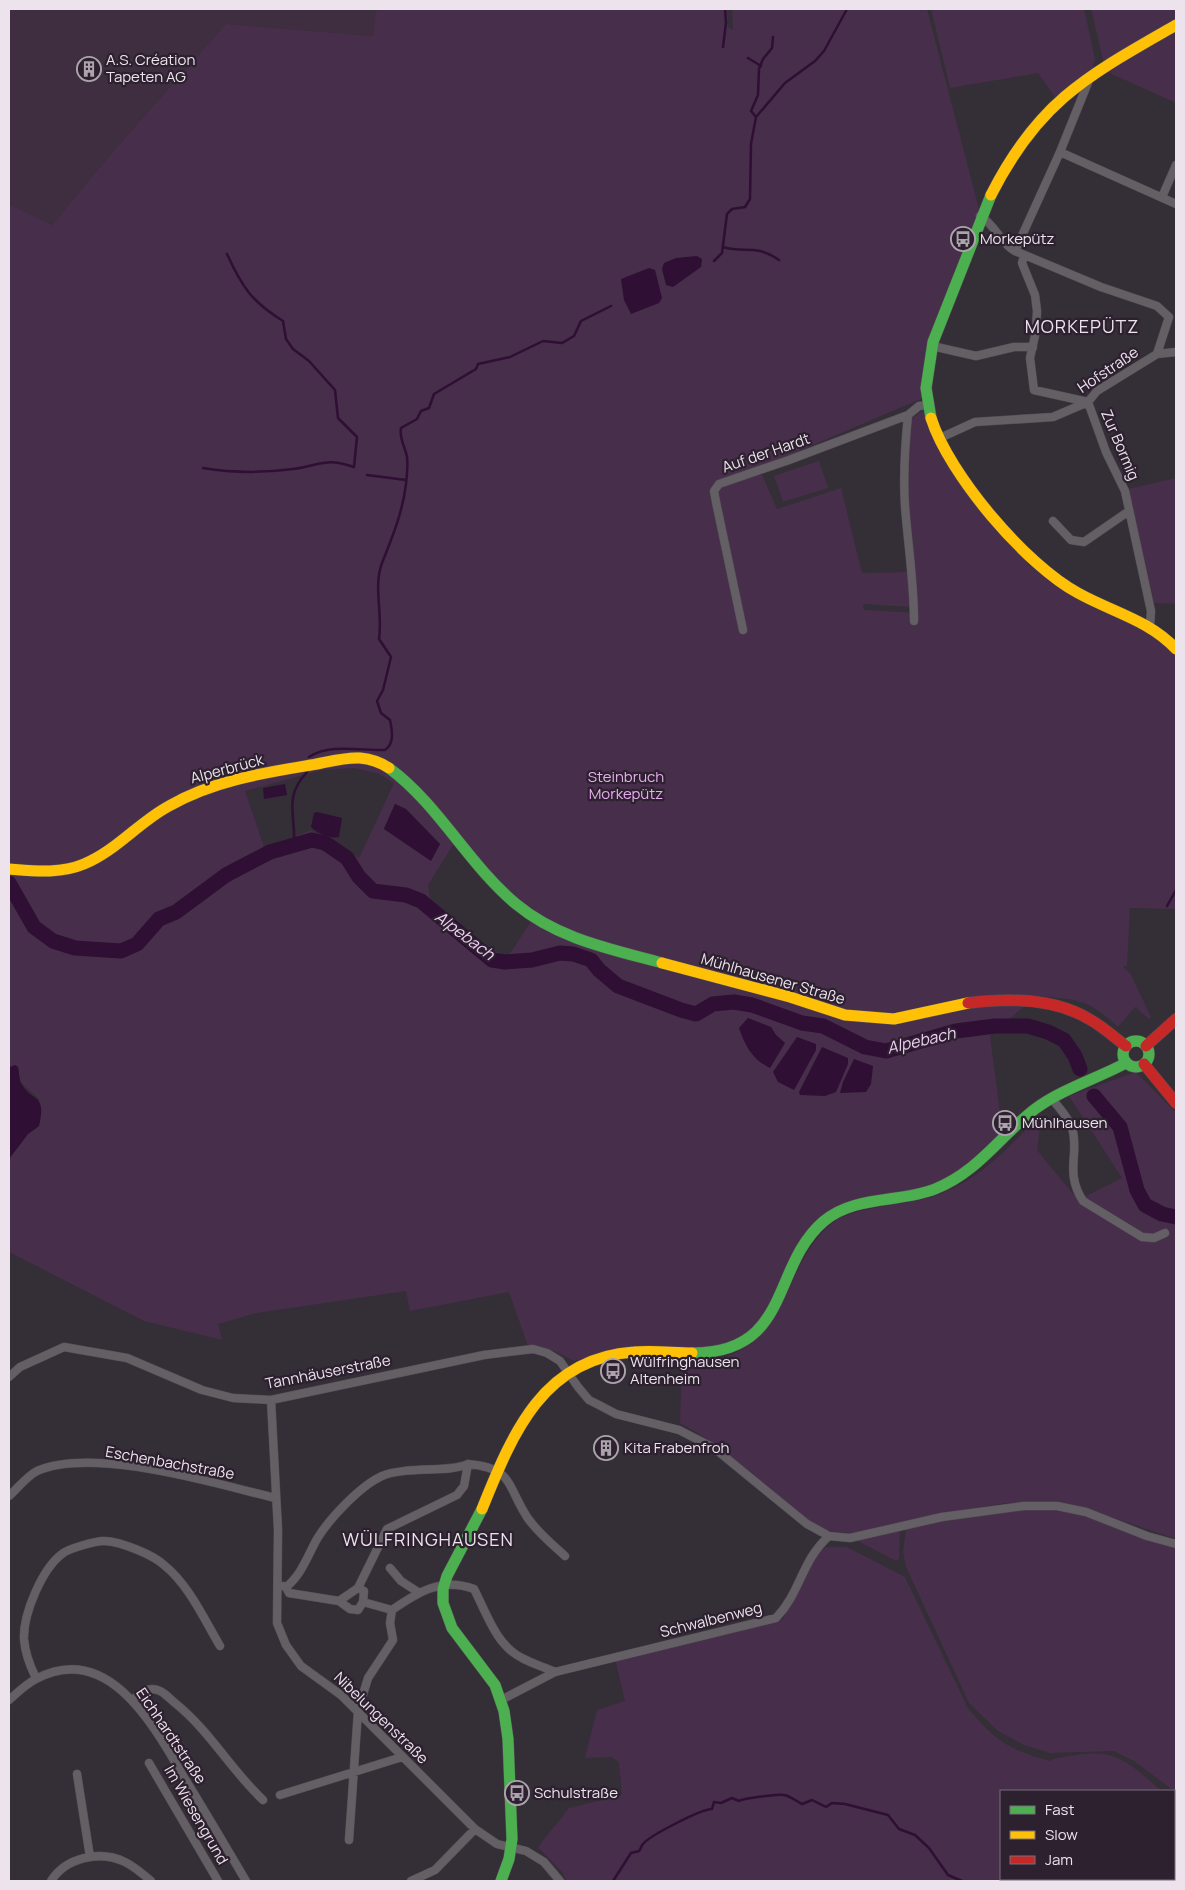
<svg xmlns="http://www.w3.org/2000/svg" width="1185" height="1890" font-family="Manrope,sans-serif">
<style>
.built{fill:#3e2e40}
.green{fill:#472e4b;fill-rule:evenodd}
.water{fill:#2f0f34}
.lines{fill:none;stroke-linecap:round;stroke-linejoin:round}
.stream{stroke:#2f0f34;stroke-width:2.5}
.river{stroke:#2f0f34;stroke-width:15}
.street-casing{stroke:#524c53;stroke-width:9}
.fast-casing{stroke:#524c53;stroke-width:12}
.slow-casing{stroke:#524c53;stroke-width:12}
.jam-casing{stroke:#524c53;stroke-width:12}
.street{stroke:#645e65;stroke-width:8}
.fast{stroke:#4caf50;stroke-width:11}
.slow{stroke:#ffc107;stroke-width:11}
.jam{stroke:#c62828;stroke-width:11}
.labels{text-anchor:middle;stroke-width:4.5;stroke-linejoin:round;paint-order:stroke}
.poi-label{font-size:15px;fill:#ece3ed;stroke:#2d202f;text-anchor:start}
.street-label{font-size:15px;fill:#ece3ed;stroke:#2d202f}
.park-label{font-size:15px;fill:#e8adf1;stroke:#2d202f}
.water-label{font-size:16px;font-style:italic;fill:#f3cff8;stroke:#2d202f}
.quarter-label{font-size:18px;letter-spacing:1px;fill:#ece3ed;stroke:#2d202f}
</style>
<rect width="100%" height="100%" fill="#342e36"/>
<path class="built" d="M9 9H383L376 11 373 36 226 24 116 148 52 225 9 204Z"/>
<path class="green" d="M383 9H727L728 27 733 30 732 9H927L979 209 930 334 923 398 759 468 777 509 841 488 862 573 909 572 912 607 863 604 864 610 918 613 916 572 909 509 908 421 924 410 1029 565 1150 630 1161 638 1176 656V909L1130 908 1127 966 1123 967 1130 973 1151 1017 1149 1019 1135 1007 1118 1027C1085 996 1076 1000 1036 996L990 1036 1003 1135 960 1173 934 1185 823 1218 774 1302 749 1335 711 1350 617 1349 574 1361C559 1353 546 1346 528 1346L509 1292 410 1311 406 1291 257 1313 218 1324 222 1340 144 1321 9 1252V1159L28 1134 39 1126V1099L20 1082 18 1067 9 1070V204L52 225 116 148 226 24 373 36 376 11ZM354 768 379 774 394 783 359 858 311 830 265 850 245 791 322 770ZM395 804 440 844 431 860 384 828ZM453 845 530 923 507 958 432 912 428 885ZM771 1027 776 1035 785 1043 770 1068ZM785 1056 800 1082 773 1072Z
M931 9H1084L1095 59 1091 73 1055 97 1038 73 950 88Z
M1091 9H1176V22L1104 64Z
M1176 28V103L1103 70Z
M819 461 828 488 783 502 774 476Z
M1176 478V604L1154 603 1128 489Z
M1136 1072 1176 1113V1539L1096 1512 1051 1502 1006 1503 945 1513 864 1531 848 1533 831 1531 815 1526 750 1471 701 1435 680 1423 682 1361C692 1361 702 1362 712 1361 718 1360 724 1357 730 1355 790 1333 786 1261 831 1224 851 1207 902 1205 929 1198 978 1183 1008 1148 1042 1113L1037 1150 1078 1200 1122 1178 1069 1096Z
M1026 1508C1083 1510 1123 1528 1176 1546V1796L1174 1791 1134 1761 1114 1751 1050 1753 1024 1745 998 1731 969 1703 906 1567 903 1552 906 1528 942 1519Z
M900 1529 899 1559 896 1561 856 1540Z
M826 1547H847L905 1577 966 1704 965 1705C995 1739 1005 1749 1050 1761L1053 1759C1070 1756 1091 1751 1108 1755 1128 1759 1146 1778 1161 1790L1001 1791V1879H1174V1804L1176 1805V1881H566L563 1873 538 1847 569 1808 622 1795 619 1762 611 1757 585 1758 597 1710 625 1701 615 1659 783 1619 813 1556Z"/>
<path class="water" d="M697 256 702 259 701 267 673 287 666 285 662 269 664 263 676 258Z
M649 268 655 270 662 298 659 303 631 314 624 300 621 279Z
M285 784 287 795 264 799 263 788Z
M395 804 406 809 440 844 431 861 384 829Z
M317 812 342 818 339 837C331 839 316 833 311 827L314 813Z
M748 1018 771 1027 776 1035 785 1043 770 1068C753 1060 745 1046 739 1028Z
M797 1037 816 1044V1050L794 1090 778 1082 773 1072Z
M822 1047 848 1058V1064L836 1092 825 1096 800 1095 799 1092Z
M854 1059 873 1066 871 1084 866 1092 840 1093 843 1082Z
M15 1065 18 1067C19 1071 19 1078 21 1083 32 1103 47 1092 39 1126L28 1134 9 1159V1070L10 1067Z"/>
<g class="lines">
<path class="stream" d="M723 47 726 23 725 9
M748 58 761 66
M756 117 785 83 815 61 824 51 847 9
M723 247C746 254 754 243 779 260
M714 261 722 253 727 214 732 209 745 207 750 199 751 144 756 117 751 111 758 95 759 69 763 59 772 48 773 37
M203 468C233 473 263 473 293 469 322 465 325 457 354 467L357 437 338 418 335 390 309 361 293 349 286 339 283 321C252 302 242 287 227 254
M367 475 406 480
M309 757C330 743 361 751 385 750 395 743 392 730 390 720L381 713 377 701 383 690 391 657 379 639C383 614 373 587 382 563 392 538 403 511 406 484 407 475 408 465 407 457 405 446 399 439 401 428L417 419 421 411 429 408 434 394 476 369 478 364 510 357 543 341 562 343 574 336 581 321 611 306
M294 845C296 814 283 798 307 772
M1167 906 1176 890
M613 1881 631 1853 639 1851C641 1849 641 1846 643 1844 649 1836 701 1809 712 1809L714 1802 721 1803 732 1798 739 1801C744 1798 778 1794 784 1795 790 1796 796 1801 802 1804L812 1800 826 1807 832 1803 845 1804 888 1815 899 1829 915 1835 929 1848 948 1875 962 1881"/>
<path class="river" d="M9 883 34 927 53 941 75 948 121 951 137 944 159 919 176 912 226 875 270 852 312 840 325 843 347 858 359 877 373 891 406 895 421 901 492 960 505 962 532 960 560 953 573 954 591 960 599 970 618 986 681 1010 696 1014 713 1004 734 1002 752 1005 802 1023 823 1026 865 1047 886 1051 956 1031 995 1026H1028L1048 1032 1064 1040 1075 1056 1080 1069
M1094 1096 1120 1127 1137 1190 1145 1205 1162 1214 1176 1217"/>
<defs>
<path id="street" d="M1060 152 1176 204
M1162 197 1176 165
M1015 251 1060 152 1091 75
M1024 256 1022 263 1035 295 1037 311 1036 331 1030 358 1034 390 1088 402 1106 452 1125 491 1151 611 1150 625
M932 346 976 356 1014 347H1033
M1157 354 1176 352
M908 415C905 445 903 476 905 506 908 545 914 582 914 621
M940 438 975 422 1053 417 1088 402 1097 391 1157 354 1169 317 1157 306 1101 287 1015 251C1000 243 995 224 980 216
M1053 521 1071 540 1084 542 1129 511
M743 630 716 502 714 491 719 484 789 460 908 415 919 406 927 405
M1051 1098C1058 1106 1068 1117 1072 1128 1080 1153 1064 1172 1083 1201L1142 1237 1154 1238 1165 1233
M9 1377 20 1367 64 1347 127 1358 202 1390 233 1398 271 1400 484 1355 533 1349 547 1353 560 1361 578 1387 589 1400 599 1405 616 1414 679 1430 714 1448 807 1524 829 1536 850 1538 942 1517 1024 1506H1057L1086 1512 1147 1536 1176 1544
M271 1400 278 1530 277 1623 286 1645 301 1666 341 1695 475 1829 497 1844 526 1851 544 1862 560 1881
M9 1496C17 1489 27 1476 37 1471 93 1446 217 1484 275 1498
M390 1568 401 1581 418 1592
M283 1586 286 1587 289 1593 339 1601 350 1609 358 1610 363 1602 392 1610
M286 1587C301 1576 308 1555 317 1539 329 1519 360 1486 382 1476 405 1466 450 1473 468 1464
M358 1588 387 1529 457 1495 464 1486 468 1464C513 1468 506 1484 527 1517 537 1532 552 1544 565 1556
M339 1601 358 1588 364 1591 363 1602
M392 1610C418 1592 442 1577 474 1589 487 1614 496 1645 522 1658 533 1664 544 1667 555 1672
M36 1678C30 1666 25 1653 24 1639 23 1614 42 1569 62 1554 67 1549 98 1540 105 1541 121 1542 152 1554 164 1565 189 1585 204 1619 220 1646
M9 1700C17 1693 26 1684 36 1679 109 1640 155 1728 185 1779 206 1813 226 1847 246 1881
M133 1700C140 1692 149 1686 160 1691 165 1693 170 1699 175 1703 210 1731 231 1770 263 1800
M501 1700 555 1672 776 1618C801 1592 801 1561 829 1536
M149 1763 218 1881
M77 1774 90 1857
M280 1795 402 1757
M349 1840 358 1711 368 1678 393 1640 390 1623 392 1610
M51 1881C66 1857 100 1850 125 1862 135 1867 143 1874 151 1881
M411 1881 435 1870 475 1829"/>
<path id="fast" d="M931 418 926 388 933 342 991 195
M389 768C439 805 468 864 516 904 558 939 611 949 662 963
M1123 1054a13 13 0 1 1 26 0a13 13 0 1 1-26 0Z
M692 1353C792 1353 770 1267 824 1221 855 1195 900 1203 935 1189 978 1172 1000 1136 1035 1109 1062 1089 1096 1079 1126 1063
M482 1509 447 1576 443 1589V1603L452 1628 495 1685 504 1711 508 1739 512 1839 509 1859 501 1881"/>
<path id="slow" d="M991 195C1039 100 1089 75 1176 25
M931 418C949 475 1026 565 1078 593 1112 612 1149 620 1176 649
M9 869C35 871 60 874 84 864 116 851 139 822 169 806 212 781 263 773 311 765 328 762 344 757 360 758 371 759 380 762 389 768
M662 963 790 997 845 1015 894 1019 968 1003
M482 1509C512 1435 542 1358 634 1352 654 1350 673 1353 692 1353"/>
<path id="jam" d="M968 1003C1007 998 1054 998 1089 1019 1102 1026 1114 1037 1126 1046
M1146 1046 1176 1019
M1144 1064 1176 1103"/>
</defs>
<use href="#street" class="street-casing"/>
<use href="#fast" class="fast-casing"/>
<use href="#slow" class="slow-casing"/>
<use href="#jam" class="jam-casing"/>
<use href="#street" class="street"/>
<use href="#fast" class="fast"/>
<use href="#slow" class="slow"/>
<use href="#jam" class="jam"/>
</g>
<defs>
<symbol id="building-ring" viewBox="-11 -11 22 22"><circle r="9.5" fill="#2d202f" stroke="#aca4ad" stroke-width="1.5"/><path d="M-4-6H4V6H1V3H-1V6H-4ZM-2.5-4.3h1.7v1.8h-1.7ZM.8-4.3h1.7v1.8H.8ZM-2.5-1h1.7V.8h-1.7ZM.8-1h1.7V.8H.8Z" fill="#aca4ad"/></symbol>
<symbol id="bus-ring" viewBox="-11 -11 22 22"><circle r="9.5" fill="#2d202f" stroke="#aca4ad" stroke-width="1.5"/><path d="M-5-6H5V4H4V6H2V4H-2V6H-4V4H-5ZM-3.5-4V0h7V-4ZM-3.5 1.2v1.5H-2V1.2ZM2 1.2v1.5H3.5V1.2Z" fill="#aca4ad"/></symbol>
</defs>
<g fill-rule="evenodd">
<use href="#building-ring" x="75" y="55" width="28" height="28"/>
<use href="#bus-ring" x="949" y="225" width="28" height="28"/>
<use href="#bus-ring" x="991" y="1109" width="28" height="28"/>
<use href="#bus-ring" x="599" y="1357" width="28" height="28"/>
<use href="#building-ring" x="592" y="1434" width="28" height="28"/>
<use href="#bus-ring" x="503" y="1779" width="28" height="28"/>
</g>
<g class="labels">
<g class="poi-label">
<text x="106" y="65">A.S. Création<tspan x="106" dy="17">Tapeten AG</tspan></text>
<text x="980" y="244">Morkepütz</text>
<text x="1022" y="1128">Mühlhausen</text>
<text x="630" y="1367">Wülfringhausen<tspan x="630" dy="17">Altenheim</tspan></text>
<text x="624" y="1453">Kita Frabenfroh</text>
<text x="534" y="1798">Schulstraße</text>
</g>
<g class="street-label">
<text transform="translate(1108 370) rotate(-34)" y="5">Hofstraße</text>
<text transform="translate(1120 445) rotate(67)" y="5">Zur Bormig</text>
<text transform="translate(766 453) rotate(-19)" y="5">Auf der Hardt</text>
<text transform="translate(227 769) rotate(-15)" y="5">Alperbrück</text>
<text transform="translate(773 979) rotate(16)" y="5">Mühlhausener Straße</text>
<text transform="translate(328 1372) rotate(-11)" y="5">Tannhäuserstraße</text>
<text transform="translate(170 1463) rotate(10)" y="5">Eschenbachstraße</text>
<text transform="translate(711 1620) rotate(-14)" y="5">Schwalbenweg</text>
<text transform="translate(381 1718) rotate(44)" y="5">Nibelungenstraße</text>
<text transform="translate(171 1736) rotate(56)" y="5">Eichhardtstraße</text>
<text transform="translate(196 1815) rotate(60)" y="5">Im Wiesengrund</text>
</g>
<g class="park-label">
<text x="626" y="782">Steinbruch<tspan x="626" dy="17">Morkepütz</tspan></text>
</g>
<g class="water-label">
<text transform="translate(465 935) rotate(37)" y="6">Alpebach</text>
<text transform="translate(921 1040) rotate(-13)" y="6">Alpebach</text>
</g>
<g class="quarter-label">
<text x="1082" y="333">MORKEPÜTZ</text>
<text x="428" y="1546">WÜLFRINGHAUSEN</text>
</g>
</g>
<rect width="1185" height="1890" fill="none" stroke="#ece3ed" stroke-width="20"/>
<rect x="1000" y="1790" width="175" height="90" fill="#2d202f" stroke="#796e7b"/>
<rect x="1010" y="1806" width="25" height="8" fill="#4caf50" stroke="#796e7b"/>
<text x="1045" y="1815" font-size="15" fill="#ece3ed">Fast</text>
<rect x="1010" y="1831" width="25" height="8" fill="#ffc107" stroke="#796e7b"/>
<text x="1045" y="1840" font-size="15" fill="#ece3ed">Slow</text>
<rect x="1010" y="1856" width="25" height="8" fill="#c62828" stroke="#796e7b"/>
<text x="1045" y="1865" font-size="15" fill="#ece3ed">Jam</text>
</svg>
